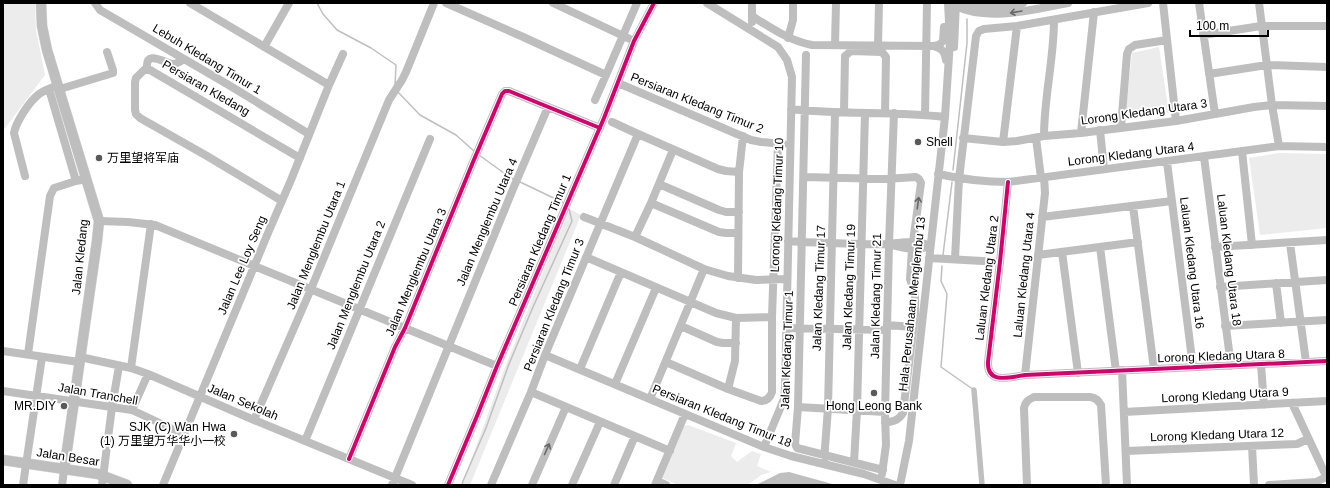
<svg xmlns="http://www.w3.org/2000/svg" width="1330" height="488" font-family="Helvetica,'Noto Sans SC',sans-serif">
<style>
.green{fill:#ececec}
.water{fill:#bfbfbf}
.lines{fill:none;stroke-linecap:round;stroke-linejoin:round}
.stream{stroke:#bfbfbf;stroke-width:1.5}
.canal{stroke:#bfbfbf;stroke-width:5.5}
.major-casing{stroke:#dbdbdb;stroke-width:11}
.minor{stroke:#bebebe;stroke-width:8}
.major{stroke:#bebebe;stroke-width:10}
.cycleway-casing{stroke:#fff;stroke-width:6}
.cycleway{stroke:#d6006c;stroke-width:4}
.oneway{stroke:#686868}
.poi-dot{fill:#595959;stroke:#fff;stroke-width:1.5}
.labels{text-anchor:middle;stroke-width:3.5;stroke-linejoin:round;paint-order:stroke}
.street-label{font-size:12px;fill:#000;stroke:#fff}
.poi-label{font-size:12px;fill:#000;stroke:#fff;text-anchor:start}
</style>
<rect width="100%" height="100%" fill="#fff"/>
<path class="green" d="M3 3H35L36 30 45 75 3 131Z
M1159 47 1169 113 1125 120 1132 53Z
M1279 153 1327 154V228L1260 235 1249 158Z
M568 208 581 215 470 485H462L504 370Z
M688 425 736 443 731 456 737 462 752 451 761 454 757 466 771 472 761 475 748 485H678L662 478 684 426Z"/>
<path class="water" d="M789 472 836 485H756L780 473Z"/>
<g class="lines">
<path class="stream" d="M317 3 323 14 337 30 371 48 396 65 395 85
M397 91 420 115 456 135 474 151
M479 155 508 176 513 179
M953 170 967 43V19
M518 181 564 203
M943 255 952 182
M942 266 941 281 947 294 941 367 974 390
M462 485 463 481 486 428 509 364 533 307 572 221 569 209"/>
<path class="canal" d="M974 390 982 485"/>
<defs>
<path id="major" d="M41 3 42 26 47 50 99 221 97 241 64 471
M3 460 98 474 127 485"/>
</defs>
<use href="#major" class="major-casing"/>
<path class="minor" d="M95 3 100 10 227 84 309 134
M190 3 329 85
M446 3 521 36 606 75 637 3
M553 3 634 41
M707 3 778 47 787 60 792 77 785 388 784 399 764 447
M1163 3 1176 121
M1199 3 1215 114
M1259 3 1272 105 1279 146
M966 5 991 7 1023 3
M956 6C987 22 1035 9 1068 3
M752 16C771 28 790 41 812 45L934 46C942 48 945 52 946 60
M752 22V3
M1203 35 1261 26H1327
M788 38 793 20V3
M835 45 836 3
M878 45 879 3
M934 46 939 45 943 41 944 27
M264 47 289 3
M954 47 956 3
M806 55 798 407 795 444 797 448 883 470
M147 69C145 48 166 64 173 64 177 64 181 61 184 59
M1209 74 1267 65 1327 67
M618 83 751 140 761 142 783 144
M49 89 76 181 81 180
M60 89 113 73V70L107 52
M595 100 606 75
M791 109C842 115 894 111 945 117
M844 112 845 56 851 51 882 52 886 57 885 113
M925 115 927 3
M612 122 638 134 718 169 726 171 739 172
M1121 127 1127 54 1129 49 1135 45 1167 40
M1100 130 1104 169
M1081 133 1094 12
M1044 136C1044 97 1054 59 1054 20
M963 138 1003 142 1017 141 1044 136 1081 133 1176 121 1254 107 1272 105 1327 106
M1036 138 1041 178
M1003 142 1017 26
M1242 151 1252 245
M1204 157 1231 366
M1167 162 1193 367
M938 174C961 179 984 182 1008 182L1279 146 1327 147
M25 176 14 133C16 122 29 102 38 95 43 90 52 88 58 85
M804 177 885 179 916 177 919 179 921 183 913 242
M1008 182 1000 262 988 362C987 385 1010 377 1025 375L1327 361
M659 184 719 210 726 212H739
M282 201 207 156 140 118 136 114 135 110V82L136 78 144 70H150L300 158
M651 203 719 232 726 233H738
M1133 206 1154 369
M584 217 635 237 704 269 728 276 756 280 787 279
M1042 217 1172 201
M99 221 128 222 155 225 497 366
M635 237 651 203 673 150
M788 241 802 242C830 243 859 245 888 244 903 243 916 239 930 246
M1290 243 1306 362
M892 245C904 248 917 251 930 246
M1100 247 1116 371
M1215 247 1327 240
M1062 252 1078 373
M1038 255 1138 242
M586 257 716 313 736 318 772 317
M929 258 1000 262
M955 259 959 179 976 36 979 31 984 29 1017 26 1148 3
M738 278 739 172 743 136
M1276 283 1281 323
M1220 287 1327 280
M887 325 913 327
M681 326 717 342 723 343H736
M1225 326 1327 320
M786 328 887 330
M3 351 79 362
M28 354 50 196 54 188 76 181
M545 355 764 447 791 456 864 474 895 485
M80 357 131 368 148 374 254 420 412 485
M666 362 728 389 761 401C767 401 770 398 772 392V317L778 144
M1261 365 1264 405
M131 368 151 224
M580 369 621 272
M1122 370 1127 485
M1025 375 1045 193 1044 177
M615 384 656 288
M728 389 735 361 736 318
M3 391 132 410 185 435
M531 392 670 451
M650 399 704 269
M1292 403 1327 478
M798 407 885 412
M132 410 148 374
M1124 412 1327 401
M254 420 311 289 389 100 402 80 406 72 434 3
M885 423C894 421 898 421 903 413L915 314V294L910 279 912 249
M305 441 430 139
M1252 446 1254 485
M1126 451 1297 444 1308 439
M349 459 395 347 405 328 473 162 502 94 505 91H509L600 128
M824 461 828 408 835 112
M854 462 857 410 865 113
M882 474 886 445 885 412 889 244 894 113
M657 481 666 485
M23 485 42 357
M62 485 64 471
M102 485 112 407 119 366
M163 485 268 233 291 180 329 85 343 54
M392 485 513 189 548 107
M448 485 477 416 497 366 604 118 634 41 654 3
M491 485 531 392 545 355 638 134
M532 485 566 407
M572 485 600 422
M614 485 635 436
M655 485 685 414
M900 485 909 441 945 117 950 41 948 3
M1027 485 1024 408C1025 402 1028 400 1034 397H1090C1096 398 1098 400 1101 405L1106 485
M1269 485 1316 482 1326 477"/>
<use href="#major" class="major"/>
<defs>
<path id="cycleway" d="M1008 182 1000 262 988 362C987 385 1010 377 1025 375L1327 361
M349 459 395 347 405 328 473 162 502 94 505 91H509L600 128
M448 485 477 416 497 366 604 118 634 41 654 3"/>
</defs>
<use href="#cycleway" class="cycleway-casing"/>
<use href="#cycleway" class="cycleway"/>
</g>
<defs><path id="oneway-shaft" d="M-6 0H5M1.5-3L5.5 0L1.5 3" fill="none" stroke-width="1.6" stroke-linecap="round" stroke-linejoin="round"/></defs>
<g class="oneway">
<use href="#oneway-shaft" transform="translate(1016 12) rotate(170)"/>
<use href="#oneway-shaft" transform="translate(918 203) rotate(-82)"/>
<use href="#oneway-shaft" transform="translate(547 449) rotate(-66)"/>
</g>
<g class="poi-dot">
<circle cx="918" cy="142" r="4"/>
<circle cx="99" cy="158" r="4"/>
<circle cx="874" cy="393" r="4"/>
<circle cx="64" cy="406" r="4"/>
<circle cx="234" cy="434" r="4"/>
</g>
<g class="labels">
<g class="street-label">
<text transform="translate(207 59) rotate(31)" y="4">Lebuh Kledang Timur 1</text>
<text transform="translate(206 88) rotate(30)" y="4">Persiaran Kledang</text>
<text transform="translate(697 103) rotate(22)" y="4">Persiaran Kledang Timur 2</text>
<text transform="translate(1144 112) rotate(-8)" y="4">Lorong Kledang Utara 3</text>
<text transform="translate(1131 154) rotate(-7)" y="4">Lorong Kledang Utara 4</text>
<text transform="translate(777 205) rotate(-88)" y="4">Lorong Kledang Timur 10</text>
<text transform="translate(487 222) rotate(-67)" y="4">Jalan Menglembu Utara 4</text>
<text transform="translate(540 240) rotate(-67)" y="4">Persiaran Kledang Timur 1</text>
<text transform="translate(316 245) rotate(-68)" y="4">Jalan Menglembu Utara 1</text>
<text transform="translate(80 257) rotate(-84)" y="4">Jalan Kledang</text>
<text transform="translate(1229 260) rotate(83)" y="4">Laluan Kledang Utara 18</text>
<text transform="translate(1192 263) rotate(83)" y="4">Laluan Kledang Utara 16</text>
<text transform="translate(242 265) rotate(-67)" y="4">Jalan Lee Loy Seng</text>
<text transform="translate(416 272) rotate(-67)" y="4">Jalan Menglembu Utara 3</text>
<text transform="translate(1024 275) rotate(-84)" y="4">Laluan Kledang Utara 4</text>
<text transform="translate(987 278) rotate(-83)" y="4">Laluan Kledang Utara 2</text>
<text transform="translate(356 285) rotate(-68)" y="4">Jalan Menglembu Utara 2</text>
<text transform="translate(849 287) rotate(-88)" y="4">Jalan Kledang Timur 19</text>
<text transform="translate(819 288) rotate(-88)" y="4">Jalan Kledang Timur 17</text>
<text transform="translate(876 296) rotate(-89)" y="4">Jalan Kledang Timur 21</text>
<text transform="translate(912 304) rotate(-84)" y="4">Hala Perusahaan Menglembu 13</text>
<text transform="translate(554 305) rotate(-68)" y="4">Persiaran Kledang Timur 3</text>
<text transform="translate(787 350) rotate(-88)" y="4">Jalan Kledang Timur 1</text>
<text transform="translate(1221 356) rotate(-2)" y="4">Lorong Kledang Utara 8</text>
<text transform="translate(98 394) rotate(10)" y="4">Jalan Tranchell</text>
<text transform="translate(1225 395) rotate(-3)" y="4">Lorong Kledang Utara 9</text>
<text transform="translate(243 402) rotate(23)" y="4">Jalan Sekolah</text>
<text transform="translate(722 416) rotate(22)" y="4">Persiaran Kledang Timur 18</text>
<text transform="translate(1217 435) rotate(-2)" y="4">Lorong Kledang Utara 12</text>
<text transform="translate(68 457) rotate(9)" y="4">Jalan Besar</text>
</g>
<g class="poi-label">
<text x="926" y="146">Shell</text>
<text x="107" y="162">万里望将军庙</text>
<text x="56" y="410" text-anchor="end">MR.DIY</text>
<text x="874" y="410" text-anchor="middle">Hong Leong Bank</text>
<text x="226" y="431" text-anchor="end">SJK (C) Wan Hwa<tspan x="226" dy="14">(1) 万里望万华华小一校</tspan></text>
</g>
</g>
<rect width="1330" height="488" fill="none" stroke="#000000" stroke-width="8"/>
<path d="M1190 30v6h78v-6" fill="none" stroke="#000000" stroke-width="2"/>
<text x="1196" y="30" font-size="12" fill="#000000" stroke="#ffffff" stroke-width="3" paint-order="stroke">100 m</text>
</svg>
